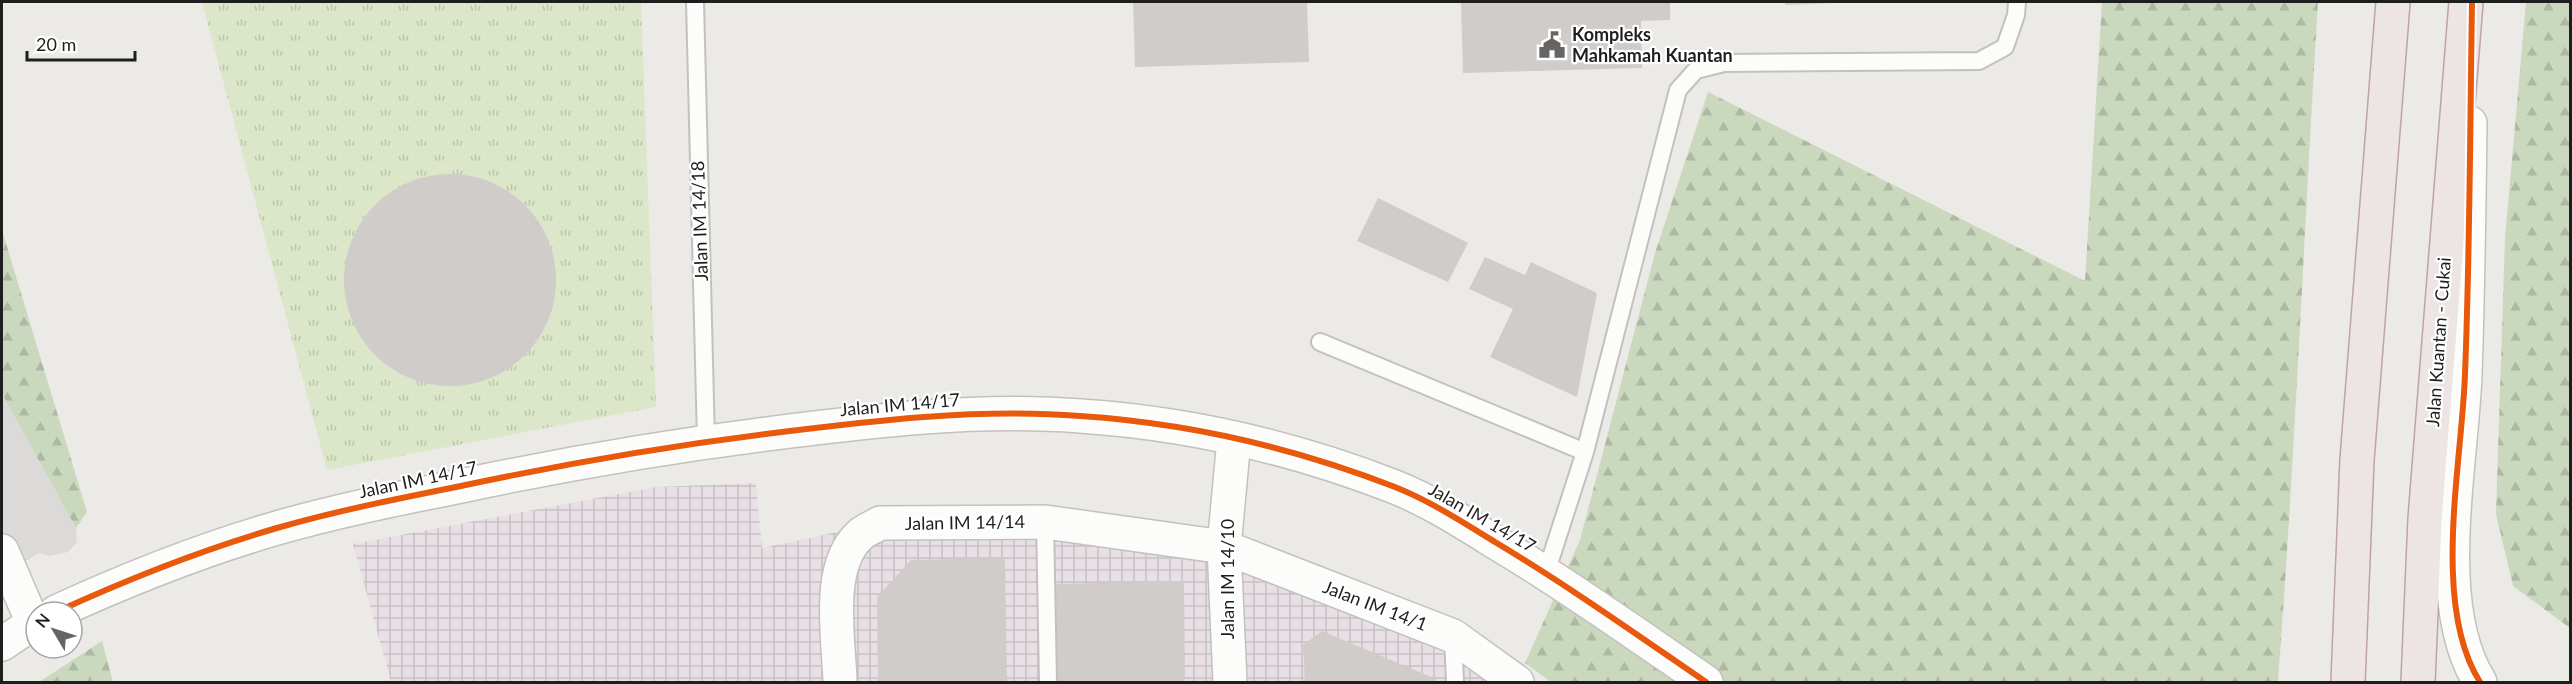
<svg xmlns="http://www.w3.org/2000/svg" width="2572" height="684" font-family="Lato,sans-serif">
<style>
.residential{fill:#dbdad8}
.industrial{fill:url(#industrial-grid)}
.grass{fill:url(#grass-tufts)}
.forest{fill:url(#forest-firs)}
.building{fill:#cfccca}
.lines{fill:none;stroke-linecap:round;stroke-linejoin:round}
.service-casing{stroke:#c2c1bf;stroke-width:20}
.minor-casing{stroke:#c2c1bf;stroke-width:36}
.tertiary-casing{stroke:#c2c1bf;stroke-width:36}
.trunk-casing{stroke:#bea1ac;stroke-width:36}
.service{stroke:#fcfcfb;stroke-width:16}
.minor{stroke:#fcfcfb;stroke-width:33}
.tertiary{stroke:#fcfcfb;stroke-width:33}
.trunk{stroke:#ece5e4;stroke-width:33}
.cycleway-casing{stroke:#fff;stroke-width:10}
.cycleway{stroke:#e8590c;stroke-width:6}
.labels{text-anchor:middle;stroke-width:4.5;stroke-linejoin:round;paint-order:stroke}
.poi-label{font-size:18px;font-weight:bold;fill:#1e1e1e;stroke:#fff;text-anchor:start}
.street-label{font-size:18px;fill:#1e1e1e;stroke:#fff}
</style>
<defs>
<pattern id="industrial-grid" width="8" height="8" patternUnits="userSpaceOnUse" patternTransform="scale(1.5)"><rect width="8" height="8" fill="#e9e0e6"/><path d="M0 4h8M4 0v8" fill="none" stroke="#c7c0c5"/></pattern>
<pattern id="grass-tufts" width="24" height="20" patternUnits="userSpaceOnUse" patternTransform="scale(1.5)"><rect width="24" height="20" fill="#dbe7c8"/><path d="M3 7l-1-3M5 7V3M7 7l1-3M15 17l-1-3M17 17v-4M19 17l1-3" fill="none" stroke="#bcc6ab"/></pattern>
<pattern id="forest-firs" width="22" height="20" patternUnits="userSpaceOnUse" patternTransform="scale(1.5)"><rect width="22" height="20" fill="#cad8be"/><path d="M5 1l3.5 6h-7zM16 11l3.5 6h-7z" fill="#adb9a3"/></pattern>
</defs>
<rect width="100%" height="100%" fill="#eceae7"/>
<path class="residential" d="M2 394 76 528 77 542 68 552 49 556 39 553 2 576Z"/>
<path class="industrial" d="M756 483 762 548 880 523 1224 547 1517 682H391L353 544 656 487Z"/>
<path class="grass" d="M202 2H641L656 407 327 470Z"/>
<path class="forest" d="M2102 2H2318C2304 229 2295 456 2278 682H1551L1525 663 1580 540 1655 253 1708 92 2085 281Z
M2526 2H2570V628L2513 586 2496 514 2505 238Z
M2 230 87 512 76 528 2 394Z
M102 641 113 682H39Z"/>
<path class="building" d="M1133 2H1307L1309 62 1135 67Z
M1461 2H1670V20L1641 21 1642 68 1463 73Z
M1785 2H1832V3L1785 5Z
M344 280a106 106 0 1 1 212 0a106 106 0 1 1-212 0Z
M1378 198 1468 243 1448 282 1357 241Z
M1485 257 1525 275 1531 262 1597 293 1577 397 1490 357 1513 309 1469 289Z
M1005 558 1007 682H878L877 597 911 560Z
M1184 581 1185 682H1057L1056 584Z
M1322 631 1436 679V682H1305L1303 645Z"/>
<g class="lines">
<defs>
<path id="service" d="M695 2 706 441
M1320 342 1585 452
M1045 522 1048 682
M1546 573 1585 452 1678 90 1696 70 1724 63 1979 61 2005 47 2016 15 2017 2
M1453 636 1455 682"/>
<path id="minor" d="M2 551 33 623
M56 612C128 579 201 550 277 528 336 511 396 499 456 487 559 465 662 447 766 434 871 421 975 408 1080 416 1187 423 1295 448 1395 487 1430 501 1463 522 1495 542 1567 585 1636 634 1706 682
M2 644 36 621
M840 682C839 640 825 566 860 535 865 530 874 527 880 523L1045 522 1224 547 1453 636 1517 682
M1230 682 1224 547 1234 439"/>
<path id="tertiary" d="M2470 123C2469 207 2468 290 2465 374 2462 463 2431 605 2480 682"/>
<path id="trunk" d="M2348 682 2357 460 2393 2
M2418 682 2425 519 2466 2"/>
</defs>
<use href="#service" class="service-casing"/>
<use href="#minor" class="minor-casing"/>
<use href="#tertiary" class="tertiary-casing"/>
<use href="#trunk" class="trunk-casing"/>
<use href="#service" class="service"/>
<use href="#minor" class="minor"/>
<use href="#tertiary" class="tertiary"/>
<use href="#trunk" class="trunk"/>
<defs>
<path id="cycleway" d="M2472 2C2470 126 2470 250 2465 374 2462 463 2431 605 2480 682
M56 612C128 579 201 550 277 528 336 511 396 499 456 487 559 465 662 447 766 434 871 421 975 408 1080 416 1187 423 1295 448 1395 487 1430 501 1463 522 1495 542 1567 585 1636 634 1706 682"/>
</defs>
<use href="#cycleway" class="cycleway-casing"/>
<use href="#cycleway" class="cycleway"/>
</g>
<defs>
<symbol id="civic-bare" viewBox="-9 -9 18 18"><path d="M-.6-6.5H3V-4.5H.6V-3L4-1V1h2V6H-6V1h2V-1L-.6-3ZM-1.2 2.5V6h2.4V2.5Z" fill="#666564" stroke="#fff" stroke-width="2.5" paint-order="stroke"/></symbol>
</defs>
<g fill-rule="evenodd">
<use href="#civic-bare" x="1533" y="26" width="38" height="38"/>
</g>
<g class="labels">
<g class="poi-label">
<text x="1572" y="41">Kompleks<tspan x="1572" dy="21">Mahkamah Kuantan</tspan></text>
</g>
<g class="street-label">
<text transform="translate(700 221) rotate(-92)" y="6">Jalan IM 14/18</text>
<text transform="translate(2439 342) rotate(-86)" y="6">Jalan Kuantan - Cukai</text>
<text transform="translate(900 405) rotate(-5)" y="6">Jalan IM 14/17</text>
<text transform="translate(418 480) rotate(-12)" y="6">Jalan IM 14/17</text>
<text transform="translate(1482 518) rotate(30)" y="6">Jalan IM 14/17</text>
<text transform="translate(965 523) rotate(-1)" y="6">Jalan IM 14/14</text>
<text transform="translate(1228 579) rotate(-90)" y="6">Jalan IM 14/10</text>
<text transform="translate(1375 606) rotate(21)" y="6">Jalan IM 14/1</text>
</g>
</g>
<rect width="2572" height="684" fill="none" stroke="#1e1e1e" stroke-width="6"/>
<g transform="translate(54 630) rotate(309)"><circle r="28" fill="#ffffff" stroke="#a5a5a5" stroke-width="1.5"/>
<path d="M0-4.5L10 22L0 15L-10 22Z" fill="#666564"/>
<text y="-9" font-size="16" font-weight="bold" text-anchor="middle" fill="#1e1e1e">N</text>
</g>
<path d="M27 51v9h108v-9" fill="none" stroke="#1e1e1e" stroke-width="3"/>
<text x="36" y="51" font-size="18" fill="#1e1e1e" stroke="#ffffff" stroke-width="4.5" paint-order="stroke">20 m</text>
</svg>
